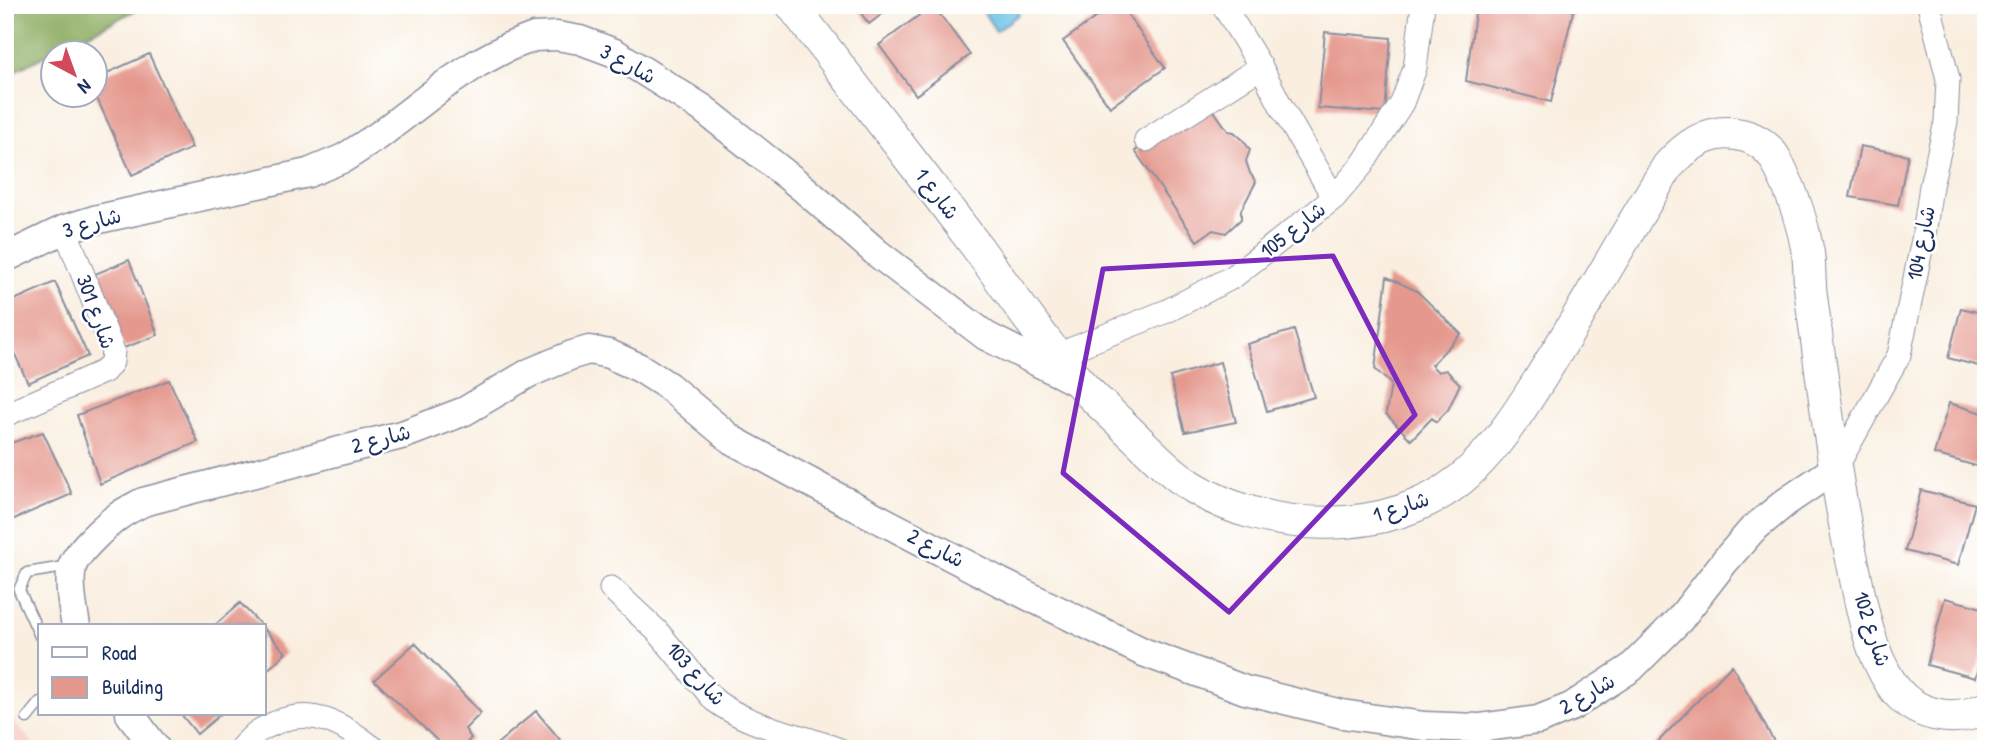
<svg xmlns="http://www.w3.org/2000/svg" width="1991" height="754" font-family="'Patrick Hand','Playpen Sans Arabic',sans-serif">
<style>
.built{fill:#f7d1c8}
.forest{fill:#8cac61;stroke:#546e60;stroke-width:2}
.water{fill:#6ac4e7;stroke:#427aa2;stroke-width:2}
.building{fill:#e5998e}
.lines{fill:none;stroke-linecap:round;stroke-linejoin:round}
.service-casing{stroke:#8a8e9e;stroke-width:13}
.minor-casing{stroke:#8a8e9e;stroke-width:25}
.tertiary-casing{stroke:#8a8e9e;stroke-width:31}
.secondary-casing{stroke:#8a8e9e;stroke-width:34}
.service{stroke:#fff;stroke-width:10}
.minor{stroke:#fff;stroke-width:23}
.tertiary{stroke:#fff;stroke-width:28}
.secondary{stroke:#fff;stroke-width:32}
.marked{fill:none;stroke:#7b2cbf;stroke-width:5;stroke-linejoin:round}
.labels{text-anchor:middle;stroke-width:5;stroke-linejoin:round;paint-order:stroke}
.street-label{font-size:21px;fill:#1b2f5e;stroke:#fff}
</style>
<rect width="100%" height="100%" fill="#fff"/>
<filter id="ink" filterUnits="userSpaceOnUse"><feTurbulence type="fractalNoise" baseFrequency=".0143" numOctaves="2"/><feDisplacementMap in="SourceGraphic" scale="14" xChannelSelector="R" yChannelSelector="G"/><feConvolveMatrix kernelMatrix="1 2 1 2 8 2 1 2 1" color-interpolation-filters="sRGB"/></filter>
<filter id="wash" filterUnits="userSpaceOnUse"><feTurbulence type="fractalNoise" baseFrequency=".00686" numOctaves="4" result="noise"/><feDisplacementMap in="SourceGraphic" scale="28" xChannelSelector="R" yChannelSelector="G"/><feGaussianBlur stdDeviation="1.57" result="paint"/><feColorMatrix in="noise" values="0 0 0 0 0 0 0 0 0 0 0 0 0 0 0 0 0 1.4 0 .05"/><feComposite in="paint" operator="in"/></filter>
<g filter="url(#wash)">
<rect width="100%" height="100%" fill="#f9eedf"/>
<path class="built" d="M5 711 38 749H5Z"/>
<path class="forest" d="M5 5H146L5 76Z"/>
<path class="water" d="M979 5H1012L1019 14 996 31Z"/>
<g id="blocks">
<path class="building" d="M855 5H894L869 24Z
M933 5 970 55 916 95 879 45Z
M1113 5H1121L1165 68 1110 107 1063 41Z
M1476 5H1537L1574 8 1551 102 1466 81Z
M1325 32 1391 38 1385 113 1318 108Z
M149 54 192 148 132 175 94 92V79Z
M1208 102 1228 131 1234 132 1243 140 1250 150 1246 161 1250 173 1256 182 1241 210V219L1226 233 1213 230 1197 241 1135 151Z
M1860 146 1908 155 1898 205 1850 197Z
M129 260 158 335 124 348 95 274Z
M1387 277 1417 291 1461 334 1431 365 1438 372 1446 370 1460 384 1448 410 1436 422 1432 418 1411 440 1386 414 1391 384 1375 369Z
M55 282 88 356 28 383 5 333V304Z
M1961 308 1986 314V368L1948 358Z
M1294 330 1314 397 1267 411 1247 344Z
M1220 362 1236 422 1185 432 1170 377Z
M169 380 198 442 100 484 77 415Z
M1949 403 1986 414V458L1983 468 1934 454Z
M43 432 72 494 5 523V445Z
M1921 490 1975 504 1958 565 1905 551Z
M1945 598 1986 609V638L1975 678 1927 665Z
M240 603 262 626H214Z
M264 629 286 653 264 673Z
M415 643 481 713 465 729 471 738 462 749H446L374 680Z
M1732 665 1778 749H1651Z
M536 711 568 749H491Z
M181 714H221L197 734Z"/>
</g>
</g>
<g filter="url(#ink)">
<use href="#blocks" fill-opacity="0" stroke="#8a8e9e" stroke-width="2"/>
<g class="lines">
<defs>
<path id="service" d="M40 636 19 590 27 573 70 566
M27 718 40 702"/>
<path id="minor" d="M1223 5 1261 67 1282 108 1334 198
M1146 140 1261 67
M1057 355 1167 311 1233 277 1334 198 1362 165 1402 103 1415 68 1423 5
M5 415 105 371 112 362 113 351 65 229
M1836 468 1899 355 1924 235 1931 186 1946 122 1948 79 1929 5
M611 588 658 632 714 700C749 727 796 733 837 749
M240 749C245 744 250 738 256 733 261 729 268 726 275 723 312 706 345 725 374 749"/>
<path id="tertiary" d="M5 258 65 229 94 220 308 173 344 158 378 136 443 86 478 63 508 47 534 37 557 36 580 40 615 53 702 108 803 188 877 253 986 336 1079 383
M76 626C73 610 68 583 72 567 76 552 107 524 120 515 127 510 136 506 143 502L405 434 465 411 529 373 572 355 589 350 609 354 640 368 668 386 732 440 839 498 1000 582 1143 652 1245 690 1342 714 1424 726 1479 728 1538 720 1571 707 1631 668 1680 619 1725 561 1752 530 1786 502 1836 468
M130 714 156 749"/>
<path id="secondary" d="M792 5C854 86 916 166 977 247 1010 292 1042 340 1079 382 1094 399 1113 415 1130 432 1150 451 1169 472 1193 487 1269 535 1390 537 1461 479 1497 449 1527 400 1551 361 1591 297 1628 230 1668 166 1685 147 1709 129 1736 134 1750 136 1763 142 1772 154 1775 157 1777 163 1780 168 1793 194 1803 224 1808 253 1810 267 1809 282 1811 296 1823 385 1834 475 1853 564 1861 604 1868 649 1892 685 1913 716 1953 724 1986 708"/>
</defs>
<use href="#service" class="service-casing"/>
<use href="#minor" class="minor-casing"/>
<use href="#tertiary" class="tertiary-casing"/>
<use href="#secondary" class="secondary-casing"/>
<use href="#service" class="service"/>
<use href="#minor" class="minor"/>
<use href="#tertiary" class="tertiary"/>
<use href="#secondary" class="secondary"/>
</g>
</g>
<path class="marked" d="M1333 256 1415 415 1229 612 1063 473 1103 269Z"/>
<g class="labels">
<g class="street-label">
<text transform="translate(628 64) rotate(29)" y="7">شارع 3</text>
<text transform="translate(937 194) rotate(53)" y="7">شارع 1</text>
<text transform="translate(92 223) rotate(-16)" y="7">شارع 3</text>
<text transform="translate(1293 230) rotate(-38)" y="7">شارع 105</text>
<text transform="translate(1921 243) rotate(-79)" y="7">شارع 104</text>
<text transform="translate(96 312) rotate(70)" y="7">شارع 301</text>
<text transform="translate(381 439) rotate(-15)" y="7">شارع 2</text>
<text transform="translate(1401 507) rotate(-18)" y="7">شارع 1</text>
<text transform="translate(936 548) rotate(27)" y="7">شارع 2</text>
<text transform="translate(1872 629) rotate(72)" y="7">شارع 102</text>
<text transform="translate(696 674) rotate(48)" y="7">شارع 103</text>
<text transform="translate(1587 694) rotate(-30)" y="7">شارع 2</text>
</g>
</g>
<rect width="1991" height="754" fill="none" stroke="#fff" stroke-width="28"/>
<rect x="38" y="624" width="228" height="91" fill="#ffffff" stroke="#a4acbf" stroke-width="2"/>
<rect x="52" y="647" width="35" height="10" fill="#ffffff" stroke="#a4acbf" stroke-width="2"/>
<text x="102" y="660" font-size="21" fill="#1b2f5e">Road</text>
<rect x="52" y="677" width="35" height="21" fill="#e5998e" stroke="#a4acbf" stroke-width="2"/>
<text x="102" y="694" font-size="21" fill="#1b2f5e">Building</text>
<g transform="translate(74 74) rotate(139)"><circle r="33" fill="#ffffff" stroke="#a4acbf" stroke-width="2"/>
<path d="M0-5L12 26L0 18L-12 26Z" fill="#d1495b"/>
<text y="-10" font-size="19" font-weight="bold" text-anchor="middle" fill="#1b2f5e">N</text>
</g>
</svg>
